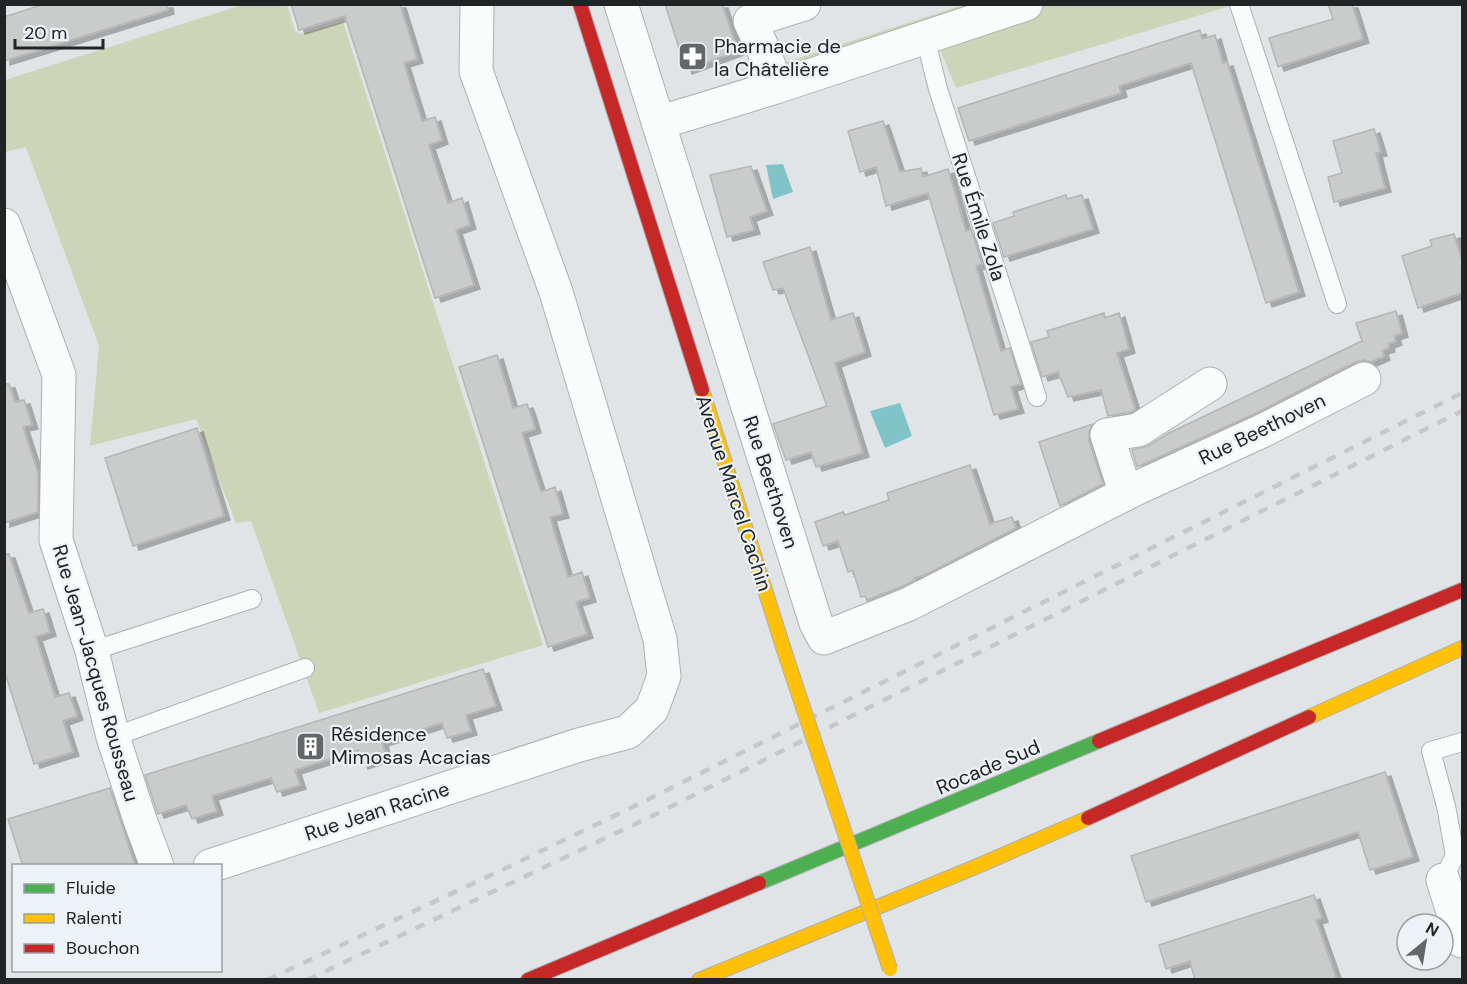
<svg xmlns="http://www.w3.org/2000/svg" width="1467" height="984" font-family="'DM Sans',sans-serif">
<style>
.green{fill:#ced4b7}
.water{fill:#80c4ca}
.building{fill:#cacbcb;stroke:#b5b5b6;stroke-width:1.5;filter:url(#shadow)}
.lines{fill:none;stroke-linecap:round;stroke-linejoin:round}
.lane-casing{stroke:#adb0b2;stroke-width:20}
.street-casing{stroke:#adb0b2;stroke-width:35}
.fast-casing{stroke:#adb0b2;stroke-width:16}
.slow-casing{stroke:#adb0b2;stroke-width:16}
.jam-casing{stroke:#adb0b2;stroke-width:16}
.lane{stroke:#fafbfb;stroke-width:18}
.street{stroke:#fafbfb;stroke-width:33}
.fast{stroke:#4caf50;stroke-width:14}
.slow{stroke:#ffc107;stroke-width:14}
.jam{stroke:#c62828;stroke-width:14}
.rail{stroke:#c7c7c8;stroke-width:4.5;stroke-dasharray:10 10;stroke-linecap:butt}
.slow-bridge-casing{stroke:#adb0b2;stroke-width:16;stroke-linecap:butt}
.slow-bridge{stroke:#ffc107;stroke-width:14}
.labels{text-anchor:middle;stroke-width:4.5;stroke-linejoin:round;paint-order:stroke}
.poi-label{font-size:20px;fill:#212325;stroke:#ecf2f6;text-anchor:start}
.street-label{font-size:20px;fill:#212325;stroke:#ecf2f6}
</style>
<defs>
<filter id="shadow"><feDropShadow dx="6" dy="4" stdDeviation="0" flood-color="#0004"/></filter>
</defs>
<rect width="100%" height="100%" fill="#e1e4e7"/>
<path class="green" d="M1230 4V6L956 88 941 52V37L1041 5Z
M242 5H287L295 31 300 34 343 22 543 645 319 713 251 521 236 523 196 419 90 446 99 346 26 147 5 152V80Z
M963 5H1010L784 78 777 65Z"/>
<path class="water" d="M783 164 793 192 773 199 766 165Z
M900 403 912 436 885 448 870 411Z"/>
<path class="building" d="M44 4H167L168 10 4 61V17Z
M291 4H400L417 59 404 63 422 121 435 117 442 140 429 145 448 203 462 198 470 225 456 230 474 285 435 298 345 16 299 30Z
M665 4H722L738 51 686 70Z
M1328 4H1352L1363 39 1278 67 1269 38 1333 19Z
M1200 30 1202 39 1215 35 1223 63 1227 62 1299 292 1266 303 1191 63 1119 86 1121 93 969 141 958 108Z
M883 121 900 172 921 168 923 177 948 169 966 231 971 229 982 264 976 266 1001 351 1010 348 1021 384 1011 387 1018 409 994 415 928 193 886 206 876 167 860 172 848 131Z
M1374 129 1381 152 1376 153 1385 188 1334 202 1328 177 1342 173 1333 141Z
M751 166 767 211 750 217 754 230 727 237 710 175Z
M1066 195 1067 199 1082 195 1093 229 1004 257 993 223 1014 216 1013 212Z
M1454 234 1462 260V293L1418 308 1402 256 1432 246 1430 240Z
M810 247 831 320 853 313 865 352 835 363 863 453 816 467 811 452 786 460 773 424 827 406 783 288 773 290 763 262Z
M1396 311 1402 333 1394 336 1396 341 1388 344 1389 348 1382 350 1384 356 1371 362 1364 360 1355 362 1254 414 1137 467 1132 450 1148 446 1169 433 1362 341 1356 323Z
M1104 313 1105 318 1119 313 1129 349 1117 353 1135 409 1131 412 1108 416 1101 390 1068 397 1058 372 1042 377 1031 342 1049 337 1047 331Z
M497 355 513 408 527 404 531 415 535 429 522 433 541 492 555 487 563 514 550 517 568 577 582 572 590 598 576 602 587 634 548 647 459 367Z
M4 384H9L15 402 24 400 32 425 23 427 38 473V512L4 523Z
M1093 424 1089 431V441L1103 484 1060 506 1039 442Z
M197 428 224 516 133 546 105 458Z
M970 465 990 524 1012 517 1016 528 925 575 914 578 915 580 901 587 867 600 865 596 861 597 853 570 848 572 838 541 823 546 815 522 843 512 845 515 889 500 887 493Z
M4 554H9L29 613 43 609 50 632 36 637 55 697 69 693 77 716 63 721 73 752 34 764 4 670Z
M483 669 496 706 466 715 471 731 447 738 442 723 382 742 386 757 362 765 358 750 295 770 300 785 277 792 271 778 212 796 217 811 192 819 186 805 158 814 145 775Z
M1385 772 1413 857 1370 870 1358 832 1146 902 1131 856Z
M110 788 135 866H23L8 819Z
M1314 895 1322 918 1316 920 1337 980H1195L1190 961 1166 969 1159 945Z"/>
<g class="lines">
<defs>
<path id="lane" d="M1239 4 1337 304
M925 37 938 89 1037 397
M92 651 252 599
M113 737 305 668
M1443 880 1455 855 1446 806 1431 751 1462 742"/>
<path id="street" d="M621 4 816 623 824 638 909 604 1135 489 1262 431 1364 379
M776 87 764 51 750 21 804 4
M658 123 776 87 1026 4
M4 225 59 375 56 540 92 651 113 737 140 820 157 866
M1126 494 1107 435 1138 430 1210 384
M210 866 579 745 628 732 652 709 664 676 660 639 556 292 476 71 477 4
M1443 880 1462 941"/>
<path id="fast" d="M759 883 1099 741"/>
<path id="slow" d="M702 390 784 650
M1309 717 1462 648
M699 980 973 868 1088 818"/>
<path id="jam" d="M580 4 702 390
M1099 741 1462 590
M1088 818 1309 717
M528 980 759 883"/>
</defs>
<use href="#lane" class="lane-casing"/>
<use href="#street" class="street-casing"/>
<use href="#fast" class="fast-casing"/>
<use href="#slow" class="slow-casing"/>
<use href="#jam" class="jam-casing"/>
<use href="#lane" class="lane"/>
<use href="#street" class="street"/>
<use href="#fast" class="fast"/>
<use href="#slow" class="slow"/>
<use href="#jam" class="jam"/>
<path class="rail" d="M267 980 506 868 645 801 1462 393
M307 980 652 816 1462 411"/>
<defs>
<path id="slow-bridge" d="M784 650 890 969"/>
</defs>
<use href="#slow-bridge" class="slow-bridge-casing"/>
<use href="#slow-bridge" class="slow-bridge"/>
</g>
<defs>
<symbol id="pharmacy-square" viewBox="-11 -11 22 22"><rect x="-9" y="-9" width="18" height="18" rx="4" fill="#646769" stroke="#ecf2f6"/><path d="M-2-6h4v4h4v4h-4v4h-4v-4h-4v-4h4Z" fill="#fff"/></symbol>
<symbol id="building-square" viewBox="-11 -11 22 22"><rect x="-9" y="-9" width="18" height="18" rx="4" fill="#646769" stroke="#ecf2f6"/><path d="M-4-6H4V6H1V3H-1V6H-4ZM-2.5-4.3h1.7v1.8h-1.7ZM.8-4.3h1.7v1.8H.8ZM-2.5-1h1.7V.8h-1.7ZM.8-1h1.7V.8H.8Z" fill="#fff"/></symbol>
</defs>
<g fill-rule="evenodd">
<use href="#pharmacy-square" x="676" y="40" width="33" height="33"/>
<use href="#building-square" x="294" y="730" width="33" height="33"/>
</g>
<g class="labels">
<g class="poi-label">
<text x="714" y="53">Pharmacie de<tspan x="714" dy="23">la Châtelière</tspan></text>
<text x="331" y="741">Résidence<tspan x="331" dy="23">Mimosas Acacias</tspan></text>
</g>
<g class="street-label">
<text transform="translate(979 217) rotate(72)" y="7">Rue Émile Zola</text>
<text transform="translate(1262 429) rotate(-26)" y="7">Rue Beethoven</text>
<text transform="translate(771 482) rotate(72)" y="7">Rue Beethoven</text>
<text transform="translate(734 493) rotate(72)" y="7">Avenue Marcel Cachin</text>
<text transform="translate(96 673) rotate(74)" y="7">Rue Jean-Jacques Rousseau</text>
<text transform="translate(988 767) rotate(-23)" y="7">Rocade Sud</text>
<text transform="translate(377 811) rotate(-18)" y="7">Rue Jean Racine</text>
</g>
</g>
<rect width="1467" height="984" fill="none" stroke="#212325" stroke-width="12"/>
<rect x="12" y="864" width="210" height="108" fill="#ecf2f6" stroke="#9b9fa2" stroke-width="1.5"/>
<rect x="24" y="884" width="30" height="9" fill="#4caf50" stroke="#9b9fa2" stroke-width="1.5"/>
<text x="66" y="894" font-size="18" fill="#212325">Fluide</text>
<rect x="24" y="914" width="30" height="9" fill="#ffc107" stroke="#9b9fa2" stroke-width="1.5"/>
<text x="66" y="924" font-size="18" fill="#212325">Ralenti</text>
<rect x="24" y="944" width="30" height="9" fill="#c62828" stroke="#9b9fa2" stroke-width="1.5"/>
<text x="66" y="954" font-size="18" fill="#212325">Bouchon</text>
<g transform="translate(1425 942) rotate(30)"><circle r="28" fill="#ecf2f6" stroke="#9b9fa2" stroke-width="1.5"/>
<path d="M0-4.5L10 22L0 15L-10 22Z" fill="#646769"/>
<text y="-9" font-size="16" font-weight="bold" text-anchor="middle" fill="#212325">N</text>
</g>
<path d="M15 39v9h88v-9" fill="none" stroke="#212325" stroke-width="3"/>
<text x="24" y="39" font-size="18" fill="#212325" stroke="#ecf2f6" stroke-width="4.5" paint-order="stroke">20 m</text>
</svg>
